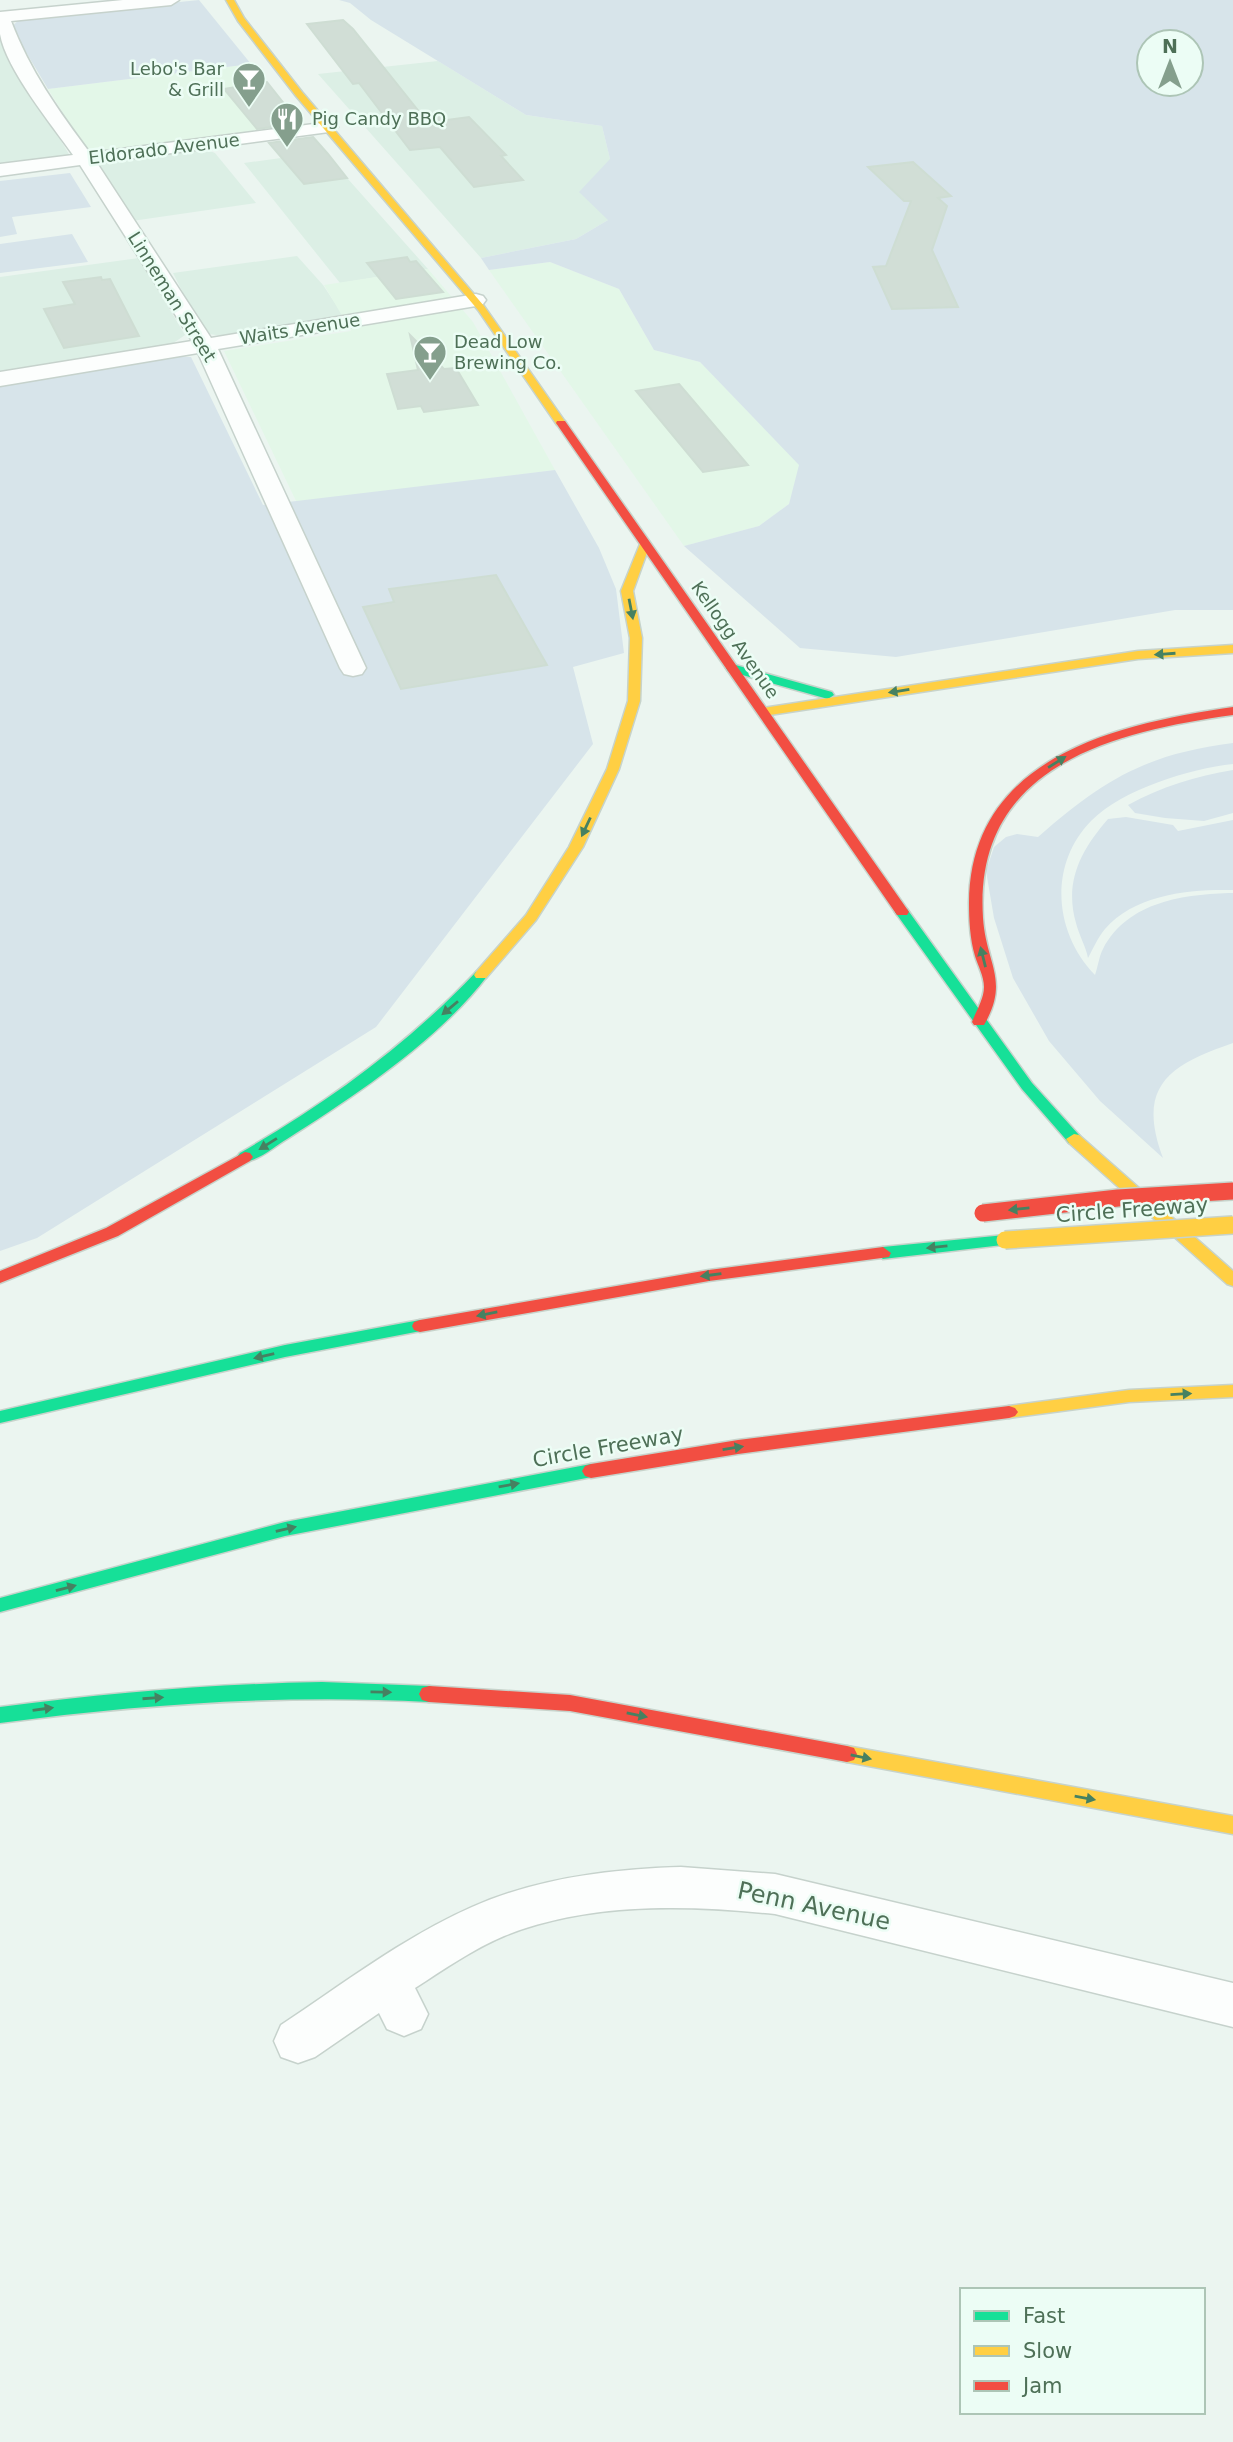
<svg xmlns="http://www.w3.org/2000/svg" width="1233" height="2442" font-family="'DejaVu Sans',sans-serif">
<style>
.residential{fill:#dcefe5}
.commercial{fill:#e3f7e8}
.green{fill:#d7e4ea;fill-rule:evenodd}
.building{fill:#d1ded6;stroke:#ceddd3;stroke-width:2}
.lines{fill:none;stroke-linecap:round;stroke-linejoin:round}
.street-casing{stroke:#c6d2cc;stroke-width:3}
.fast-casing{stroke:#c7d3cb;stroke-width:3}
.slow-casing{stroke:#c7d3cb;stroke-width:3}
.jam-casing{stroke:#c7d3cb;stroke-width:3}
.street{fill:#fcfefd;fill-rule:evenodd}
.fast{fill:#16e098;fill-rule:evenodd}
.slow{fill:#ffcf43;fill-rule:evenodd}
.jam{fill:#f24e42;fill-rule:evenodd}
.slow-bridge-casing{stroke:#c7d3cb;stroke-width:20;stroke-linecap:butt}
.jam-bridge-casing{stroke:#c7d3cb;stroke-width:20;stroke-linecap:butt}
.slow-bridge{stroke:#ffcf43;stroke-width:17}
.jam-bridge{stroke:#f24e42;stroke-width:17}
.oneway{fill:#468161}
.labels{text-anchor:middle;stroke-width:5;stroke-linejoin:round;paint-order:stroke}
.far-poi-label{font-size:18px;fill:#4e7057;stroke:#ecfdf5;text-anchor:start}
.far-street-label{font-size:18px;fill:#4e7057;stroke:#ecfdf5}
.street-label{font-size:21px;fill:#4e7057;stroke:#ecfdf5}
.near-street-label{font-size:24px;fill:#4e7057;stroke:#ecfdf5}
</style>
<rect width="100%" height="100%" fill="#ebf5f0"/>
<path class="residential" d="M0 38 70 156 0 166Z
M438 61 526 115 602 126 610 159 608 220 576 239 481 258 318 74Z
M205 149 215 153 256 203 132 221 100 165 106 162Z
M324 152 428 269 340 283 244 163Z
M297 256 323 285 343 315 223 336 209 334 197 321 173 273Z
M139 258 185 335 172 344 0 373V277Z"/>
<path class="commercial" d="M251 64 300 122 298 127 103 153 86 150 48 89Z
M550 262 619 289 654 350 700 362 800 465 789 504 759 526 684 546 489 270Z
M428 269 473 322 555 470 297 503 224 351 351 331 324 285Z"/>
<path class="green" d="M199 0 251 64 48 89 11 27 19 20 34 17Z
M339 0H1233V610H1175L896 657 800 648 684 546 759 526 789 504 799 465 700 362 654 350 619 289 550 262 489 270 481 258 576 239 608 220 579 192 610 159 602 126 526 115 371 20 350 3ZM1149 42H1191V84H1149Z
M70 173 91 207 12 217 17 234 0 237V181Z
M72 234 88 262 0 273V244Z
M169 356 191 357 263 505 555 470 599 548 616 589 624 653 573 667 593 744 376 1027 37 1238 0 1251V384Z
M1233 743V764C1189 769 1123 789 1091 821 1048 865 1054 933 1095 975 1098 967 1099 956 1103 949 1128 901 1185 894 1233 893V1043C1169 1065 1136 1086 1163 1158L1100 1101 1049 1041 1013 978 994 918 986 871 994 847 1006 837 1017 834 1038 837C1103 780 1146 754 1233 743Z
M1233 770V813L1204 821 1165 818 1135 813 1128 805C1161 787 1196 776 1233 770Z
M1126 817 1173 825 1178 831 1233 820V890C1190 889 1135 894 1105 929 1098 937 1093 949 1088 958 1086 947 1079 935 1076 923 1064 882 1081 850 1108 819Z"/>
<path class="building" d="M343 20 353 29 421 114 440 112 447 120 469 117 506 155 501 156 523 180 474 187 440 147 410 150 359 83 353 84 307 24Z
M267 82 286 106 301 123 257 129 224 89Z
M313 137 328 154 347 178 304 184 269 143Z
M913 162 951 196 938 198 947 206 932 250 958 307 892 309 873 267 886 266 911 201H904L868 167Z
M407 257 410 262 416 261 443 292 396 299 367 263Z
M101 277 102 280 110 279 139 336 64 348 44 309 75 304 63 282Z
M410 335 444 369 456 368 478 405 424 412 421 406 398 409 387 374 418 370Z
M679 384 748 465 703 472 636 391Z
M496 575 547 665 401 689 363 607 394 602 389 589Z"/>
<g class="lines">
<defs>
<path id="street" d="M123 0H179L171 5 11 21C30 71 58 110 90 153L329 122 338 127 329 132 97 163 211 338 476 294 483 296 486 300 483 304 476 306 218 349 366 668 362 674 353 676 344 674 340 668 198 353 0 386V372L192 341 80 165 0 176V164L73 155C52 125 6 69 0 34 0 27 0 19 0 12Z
M681 1867 775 1874 1233 1983V2027L775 1914C686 1905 589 1902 504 1936 473 1949 443 1970 415 1988L428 2014 421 2029 404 2036 387 2029 379 2013 315 2057 298 2063 281 2057 274 2041 281 2025C343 1984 404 1937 472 1907 537 1878 611 1869 681 1867Z"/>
<path id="fast" d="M732 664 832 692 834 695 828 699 728 671 726 668Z
M902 908 907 909 1032 1083 1079 1135 1082 1139 1079 1143H1069L1022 1089 895 912Z
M481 971 488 975C440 1039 355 1096 287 1139 275 1146 254 1165 240 1161L237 1157 240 1153C327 1103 407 1045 476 972Z
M1005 1235 1013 1240 1011 1244 883 1259 875 1253 883 1247Z
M420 1320 426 1322 428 1326 426 1330 285 1357 0 1423V1411L285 1345Z
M591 1464 597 1466 600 1471 597 1476 285 1536 0 1612V1598L285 1522Z
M322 1682 429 1686 436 1688 439 1694 436 1700 429 1702C285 1694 143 1704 0 1723V1707C107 1693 214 1684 322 1682Z"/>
<path id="slow" d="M226 0H234L244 18 302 92 484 306 566 423 565 425H557L478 310 296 96 238 21Z
M645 541 650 544 633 591 642 638 640 701 619 769 583 847 536 920 486 978H476L474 975 476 972 526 915 569 847 607 769 628 701 630 638 621 591 640 544Z
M1233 645V653L1138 659 763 716 757 712 763 708 1138 651Z
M1074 1134 1079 1135 1233 1271V1286L1227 1284 1069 1143 1066 1139Z
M1233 1385V1397L1129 1402 1009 1418 1003 1416 1000 1412 1003 1408 1009 1406 1129 1390Z
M847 1746 1233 1816V1834L847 1762 840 1760 837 1754 840 1748Z"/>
<path id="jam" d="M557 421H565L907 909 909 912 907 915H897L556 423Z
M1233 707V715C1112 732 973 766 983 918 986 964 1010 980 984 1025H974L972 1022C976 1011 984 999 984 987 984 976 978 966 975 956 970 939 969 920 969 903 970 757 1116 724 1233 707Z
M245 1152 250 1153 253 1157 250 1161 118 1236 0 1283V1271L106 1228Z
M883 1247 891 1253 889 1257 709 1281 420 1332 414 1330 412 1326 414 1322 420 1320 709 1270Z
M1009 1406 1015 1408 1018 1412 1015 1416 1009 1418 738 1454 591 1478 585 1476 582 1471 585 1466 591 1464 738 1440Z
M429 1686 570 1695 847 1746 854 1748 857 1754 854 1760 847 1762 570 1711 429 1702 422 1700 419 1694 422 1688Z"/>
</defs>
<use href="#street" class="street-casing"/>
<use href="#fast" class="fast-casing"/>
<use href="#slow" class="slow-casing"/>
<use href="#jam" class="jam-casing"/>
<use href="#street" class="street"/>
<use href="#fast" class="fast"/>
<use href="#slow" class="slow"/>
<use href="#jam" class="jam"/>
<defs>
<path id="slow-bridge" d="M1005 1240 1233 1225"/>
<path id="jam-bridge" d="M983 1213 1118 1198 1233 1191"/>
</defs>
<use href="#slow-bridge" class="slow-bridge-casing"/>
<use href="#jam-bridge" class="jam-bridge-casing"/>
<use href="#slow-bridge" class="slow-bridge"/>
<use href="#jam-bridge" class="jam-bridge"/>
</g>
<defs><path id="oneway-solid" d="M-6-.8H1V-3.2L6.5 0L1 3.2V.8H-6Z" transform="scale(1.75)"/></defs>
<g class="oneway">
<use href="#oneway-solid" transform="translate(631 609) rotate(79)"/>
<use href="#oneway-solid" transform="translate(1165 654) rotate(176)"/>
<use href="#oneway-solid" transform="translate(899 691) rotate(171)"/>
<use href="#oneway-solid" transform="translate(1057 762) rotate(-32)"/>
<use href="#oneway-solid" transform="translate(586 827) rotate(115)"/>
<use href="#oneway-solid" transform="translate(983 957) rotate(-104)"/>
<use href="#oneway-solid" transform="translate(450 1008) rotate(140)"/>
<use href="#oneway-solid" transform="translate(268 1144) rotate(148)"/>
<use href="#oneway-solid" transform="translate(1019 1209) rotate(174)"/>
<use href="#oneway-solid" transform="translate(937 1247) rotate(174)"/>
<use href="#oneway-solid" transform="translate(711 1275) rotate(172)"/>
<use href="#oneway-solid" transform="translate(487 1314) rotate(169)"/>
<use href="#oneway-solid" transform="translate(264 1356) rotate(167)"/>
<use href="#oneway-solid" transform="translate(1181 1394) rotate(-3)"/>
<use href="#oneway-solid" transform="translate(733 1448) rotate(-9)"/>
<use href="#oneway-solid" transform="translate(509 1485) rotate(-10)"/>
<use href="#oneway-solid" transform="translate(286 1529) rotate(-13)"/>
<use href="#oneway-solid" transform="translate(66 1588) rotate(-15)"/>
<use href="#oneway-solid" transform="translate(381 1692) rotate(1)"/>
<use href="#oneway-solid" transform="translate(153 1698) rotate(-4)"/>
<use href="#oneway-solid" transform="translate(43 1709) rotate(-8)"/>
<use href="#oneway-solid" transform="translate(637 1715) rotate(11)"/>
<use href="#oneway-solid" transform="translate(861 1757) rotate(11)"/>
<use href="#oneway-solid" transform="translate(1085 1798) rotate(10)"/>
</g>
<defs>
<symbol id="bar-pin" viewBox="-11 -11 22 30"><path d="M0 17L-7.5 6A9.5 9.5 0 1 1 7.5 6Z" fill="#859f8d" stroke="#ecfdf5"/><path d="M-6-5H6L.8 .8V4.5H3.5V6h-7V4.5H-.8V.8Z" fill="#fff"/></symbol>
<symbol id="restaurant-pin" viewBox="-11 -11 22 30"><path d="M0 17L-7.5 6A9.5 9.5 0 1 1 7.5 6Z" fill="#859f8d" stroke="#ecfdf5"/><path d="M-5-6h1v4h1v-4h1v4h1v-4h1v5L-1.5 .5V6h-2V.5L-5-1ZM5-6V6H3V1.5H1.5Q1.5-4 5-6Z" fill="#fff"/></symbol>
</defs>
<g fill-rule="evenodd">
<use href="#bar-pin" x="230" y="60" width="38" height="52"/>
<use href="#restaurant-pin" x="268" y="100" width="38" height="52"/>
<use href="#bar-pin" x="411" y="333" width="38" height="52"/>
</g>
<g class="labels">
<g class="far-poi-label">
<text x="224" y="75" text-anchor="end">Lebo's Bar<tspan x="224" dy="21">&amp; Grill</tspan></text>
<text x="312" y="125">Pig Candy BBQ</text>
<text x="454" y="348">Dead Low<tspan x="454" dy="21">Brewing Co.</tspan></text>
</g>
<g class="far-street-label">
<text transform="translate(164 149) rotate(-7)" y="6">Eldorado Avenue</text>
<text transform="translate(172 297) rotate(58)" y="6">Linneman Street</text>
<text transform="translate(300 329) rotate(-9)" y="6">Waits Avenue</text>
<text transform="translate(735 640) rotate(55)" y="6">Kellogg Avenue</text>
</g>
<g class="street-label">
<text transform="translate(1132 1210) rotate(-4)" y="7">Circle Freeway</text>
<text transform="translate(608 1447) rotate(-10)" y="7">Circle Freeway</text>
</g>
<g class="near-street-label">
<text transform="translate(814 1906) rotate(12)" y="8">Penn Avenue</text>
</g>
</g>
<rect x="960" y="2288" width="245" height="126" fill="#ecfdf5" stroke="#adc5b6" stroke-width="2"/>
<rect x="974" y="2311" width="35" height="10" fill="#16e098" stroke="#adc5b6" stroke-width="2"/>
<text x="1023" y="2323" font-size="21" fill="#4e7057">Fast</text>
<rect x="974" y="2346" width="35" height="10" fill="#ffcf43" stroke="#adc5b6" stroke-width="2"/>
<text x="1023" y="2358" font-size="21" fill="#4e7057">Slow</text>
<rect x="974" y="2381" width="35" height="10" fill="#f24e42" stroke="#adc5b6" stroke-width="2"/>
<text x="1023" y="2393" font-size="21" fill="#4e7057">Jam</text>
<g transform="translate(1170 63)"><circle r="33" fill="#ecfdf5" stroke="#adc5b6" stroke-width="2"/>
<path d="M0-5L12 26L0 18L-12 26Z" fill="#859f8d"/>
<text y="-10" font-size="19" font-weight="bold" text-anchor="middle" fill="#4e7057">N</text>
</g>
</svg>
